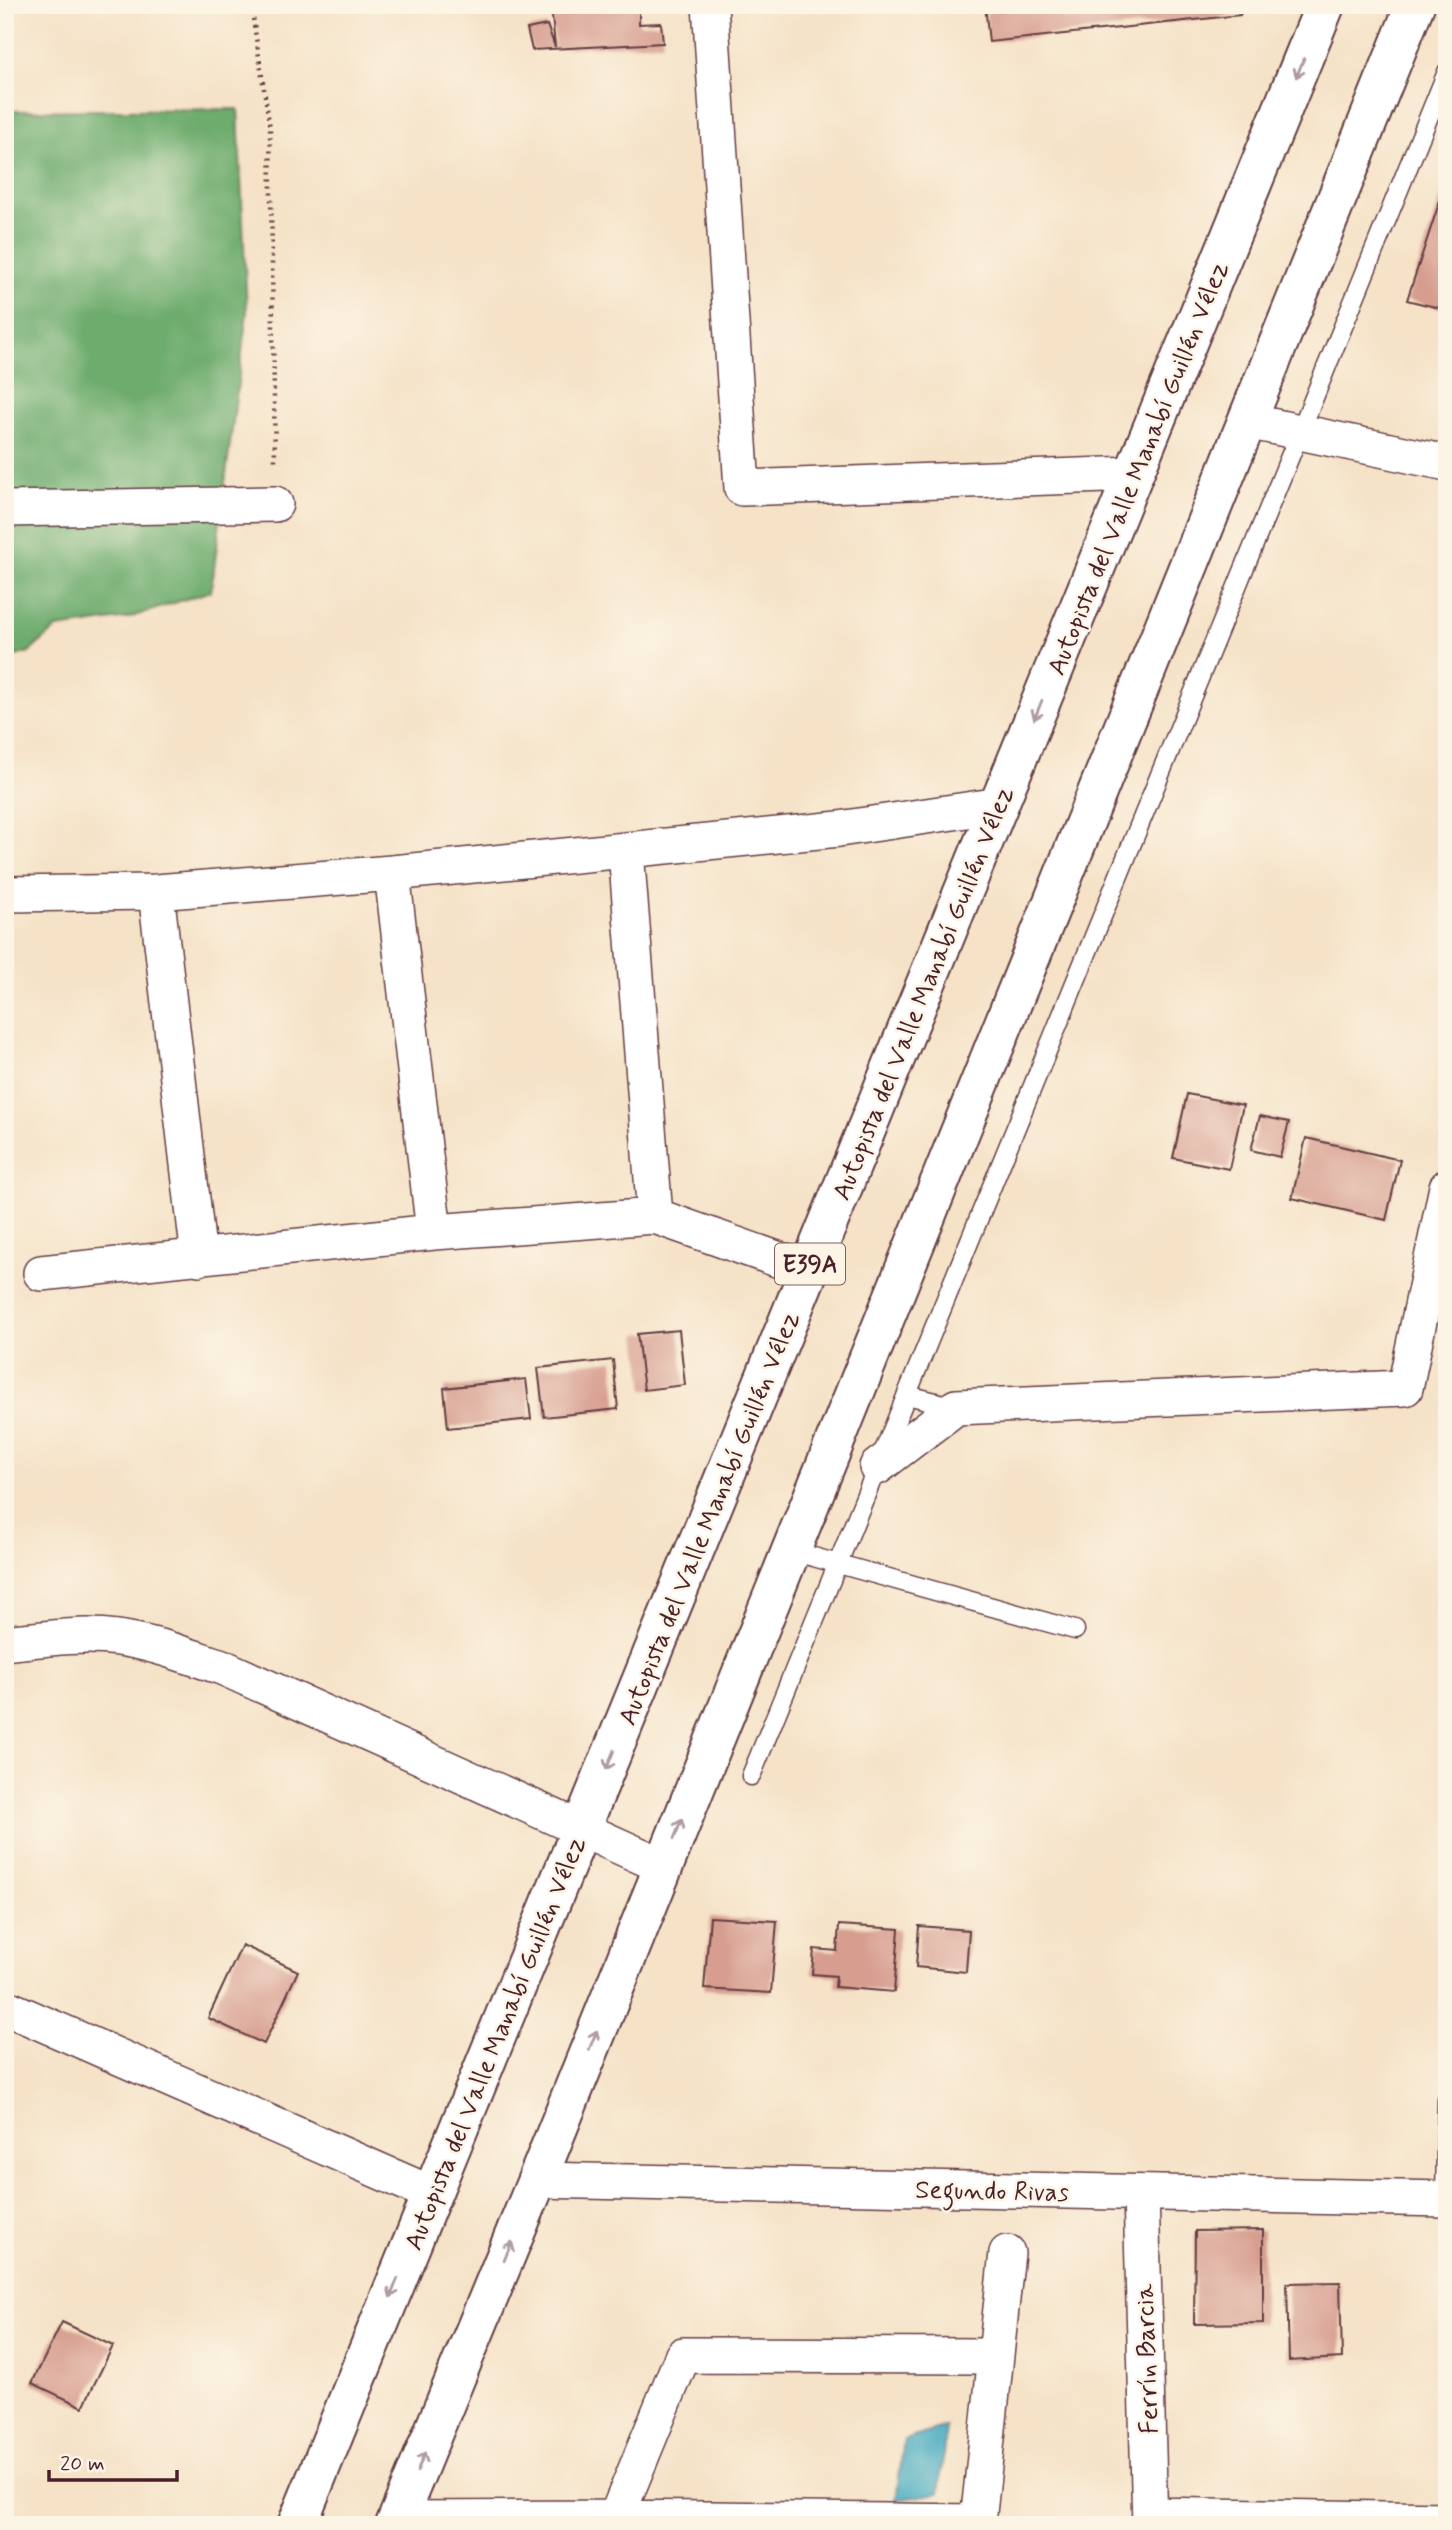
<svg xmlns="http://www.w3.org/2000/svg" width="1452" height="2530" font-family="Mynerve,sans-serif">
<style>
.forest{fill:#6dac6d;stroke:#5c664c;stroke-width:2}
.water{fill:#40a9bf;stroke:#456475;stroke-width:2}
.building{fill:#d79e90}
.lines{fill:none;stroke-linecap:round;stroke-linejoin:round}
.service-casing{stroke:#643c42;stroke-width:21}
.minor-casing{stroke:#643c42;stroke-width:38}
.primary-casing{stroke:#643c42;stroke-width:42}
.path{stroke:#643c42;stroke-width:4.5;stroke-dasharray:2 5;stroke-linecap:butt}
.service{stroke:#fff;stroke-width:18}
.minor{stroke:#fff;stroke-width:35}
.primary{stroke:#fff;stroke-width:38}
.oneway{stroke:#ae9aa0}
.labels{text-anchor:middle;stroke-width:5;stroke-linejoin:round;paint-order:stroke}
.shield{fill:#fcf5e5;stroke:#7f5f63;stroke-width:2}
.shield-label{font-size:24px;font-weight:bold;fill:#4a1f2b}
.street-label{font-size:26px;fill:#4a1f2b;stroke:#fcf5e5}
</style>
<rect width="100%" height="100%" fill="#fcf5e5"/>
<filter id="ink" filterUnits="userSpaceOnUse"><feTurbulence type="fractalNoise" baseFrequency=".0143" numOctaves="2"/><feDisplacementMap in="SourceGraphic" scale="14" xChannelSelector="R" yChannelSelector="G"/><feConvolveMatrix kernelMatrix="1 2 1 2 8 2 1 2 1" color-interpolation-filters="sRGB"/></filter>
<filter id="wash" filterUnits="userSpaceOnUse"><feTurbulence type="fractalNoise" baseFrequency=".00686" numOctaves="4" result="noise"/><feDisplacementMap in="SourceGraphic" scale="28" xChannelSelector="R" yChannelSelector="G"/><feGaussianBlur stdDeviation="1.57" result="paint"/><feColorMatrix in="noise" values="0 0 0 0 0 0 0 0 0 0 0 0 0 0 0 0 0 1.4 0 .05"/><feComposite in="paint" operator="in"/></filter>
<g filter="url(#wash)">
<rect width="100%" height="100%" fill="#f5e2c7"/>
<path class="forest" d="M238 109 247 313 211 591 128 618 57 628 29 652 5 659V111Z"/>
<path class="water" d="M946 2427 939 2493 896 2500 904 2440Z"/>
<g id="blocks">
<path class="building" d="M551 5H645L639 8V24L661 23 663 43 532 50 527 29 547 25 555 47Z
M985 5H1244L1240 15 989 42Z
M1446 182H1447V310L1407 300Z
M1187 1094 1243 1105 1229 1169 1173 1158Z
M1260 1116 1289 1122 1280 1157 1251 1150Z
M1306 1138 1400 1160 1386 1220 1292 1198Z
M679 1330 685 1385 644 1390 637 1334Z
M613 1360 618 1409 544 1417 538 1368Z
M526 1379 531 1419 448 1428 444 1388Z
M710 1917 777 1921 771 1993 704 1989Z
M839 1925 899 1929 894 1992 835 1987 836 1976 812 1974 814 1949 837 1951Z
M919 1926 969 1930 966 1972 916 1967Z
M242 1945 298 1971 264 2044 208 2018Z
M1263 2230V2323L1194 2324 1195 2231Z
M1340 2282 1342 2358 1289 2361 1287 2283Z
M62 2322 113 2346 83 2407 32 2383Z"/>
</g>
</g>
<g filter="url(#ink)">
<use href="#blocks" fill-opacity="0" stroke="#643c42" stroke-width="2"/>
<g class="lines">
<defs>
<path id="service" d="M907 1395 956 1407
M792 1551 1075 1630
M751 1776 1447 72
M1445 2199 1447 2099"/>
<path id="minor" d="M710 5 742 488 1135 474
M1247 421 1447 463
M5 509 275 504
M626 851 655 1216
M392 873 434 1232
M156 892 199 1258
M5 894 156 892 392 873 839 829 1000 805
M41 1273 434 1232 655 1216 808 1270
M877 1467 956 1407 1405 1388 1447 1187
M5 1643C42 1639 81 1633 118 1638 154 1643 188 1656 222 1667L663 1866
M5 2007 432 2194
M537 2180 1447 2199
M1141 2193 1150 2525
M1150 2515 1447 2520
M616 2518 683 2355 996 2356
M398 2519 616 2518 978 2522 1007 2253"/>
<path id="primary" d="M297 2525 1325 5
M395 2525 537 2180 1415 5"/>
</defs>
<use href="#service" class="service-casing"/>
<use href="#minor" class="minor-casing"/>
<use href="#primary" class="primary-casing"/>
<path class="path" d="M251 5 270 128 275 464"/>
<use href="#service" class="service"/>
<use href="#minor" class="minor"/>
<use href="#primary" class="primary"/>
</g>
<defs><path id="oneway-shaft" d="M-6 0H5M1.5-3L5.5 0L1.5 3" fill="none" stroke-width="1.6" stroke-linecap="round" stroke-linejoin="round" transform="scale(1.75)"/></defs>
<g class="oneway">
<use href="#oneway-shaft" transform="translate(1300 68) rotate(112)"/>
<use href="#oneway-shaft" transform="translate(1038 710) rotate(112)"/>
<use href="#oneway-shaft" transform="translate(610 1760) rotate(112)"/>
<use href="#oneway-shaft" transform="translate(678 1829) rotate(-68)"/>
<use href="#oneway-shaft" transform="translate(593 2040) rotate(-68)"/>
<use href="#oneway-shaft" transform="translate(508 2251) rotate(-68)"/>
<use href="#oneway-shaft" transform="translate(394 2288) rotate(112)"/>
<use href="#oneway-shaft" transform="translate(421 2462) rotate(-68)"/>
</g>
</g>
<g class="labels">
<rect class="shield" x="775" y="1243.5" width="70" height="41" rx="5"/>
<g class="shield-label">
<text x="810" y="1272">E39A</text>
</g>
<g class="street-label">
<text transform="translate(1137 468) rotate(-68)" y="9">Autopista del Valle Manabí Guillén Vélez</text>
<text transform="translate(922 993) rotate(-68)" y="9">Autopista del Valle Manabí Guillén Vélez</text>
<text transform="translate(708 1518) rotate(-68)" y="9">Autopista del Valle Manabí Guillén Vélez</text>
<text transform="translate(494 2043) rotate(-68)" y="9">Autopista del Valle Manabí Guillén Vélez</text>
<text transform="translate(992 2190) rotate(1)" y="9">Segundo Rivas</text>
<text transform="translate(1146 2359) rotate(-92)" y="9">Ferrín Barcia</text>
</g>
</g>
<rect width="1452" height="2530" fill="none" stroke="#fcf5e5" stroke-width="28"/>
<path d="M49 2470v10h128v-10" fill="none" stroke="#4a1f2b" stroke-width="3.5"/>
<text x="60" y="2470" font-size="21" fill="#4a1f2b" stroke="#fcf5e5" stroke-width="5" paint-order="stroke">20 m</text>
</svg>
